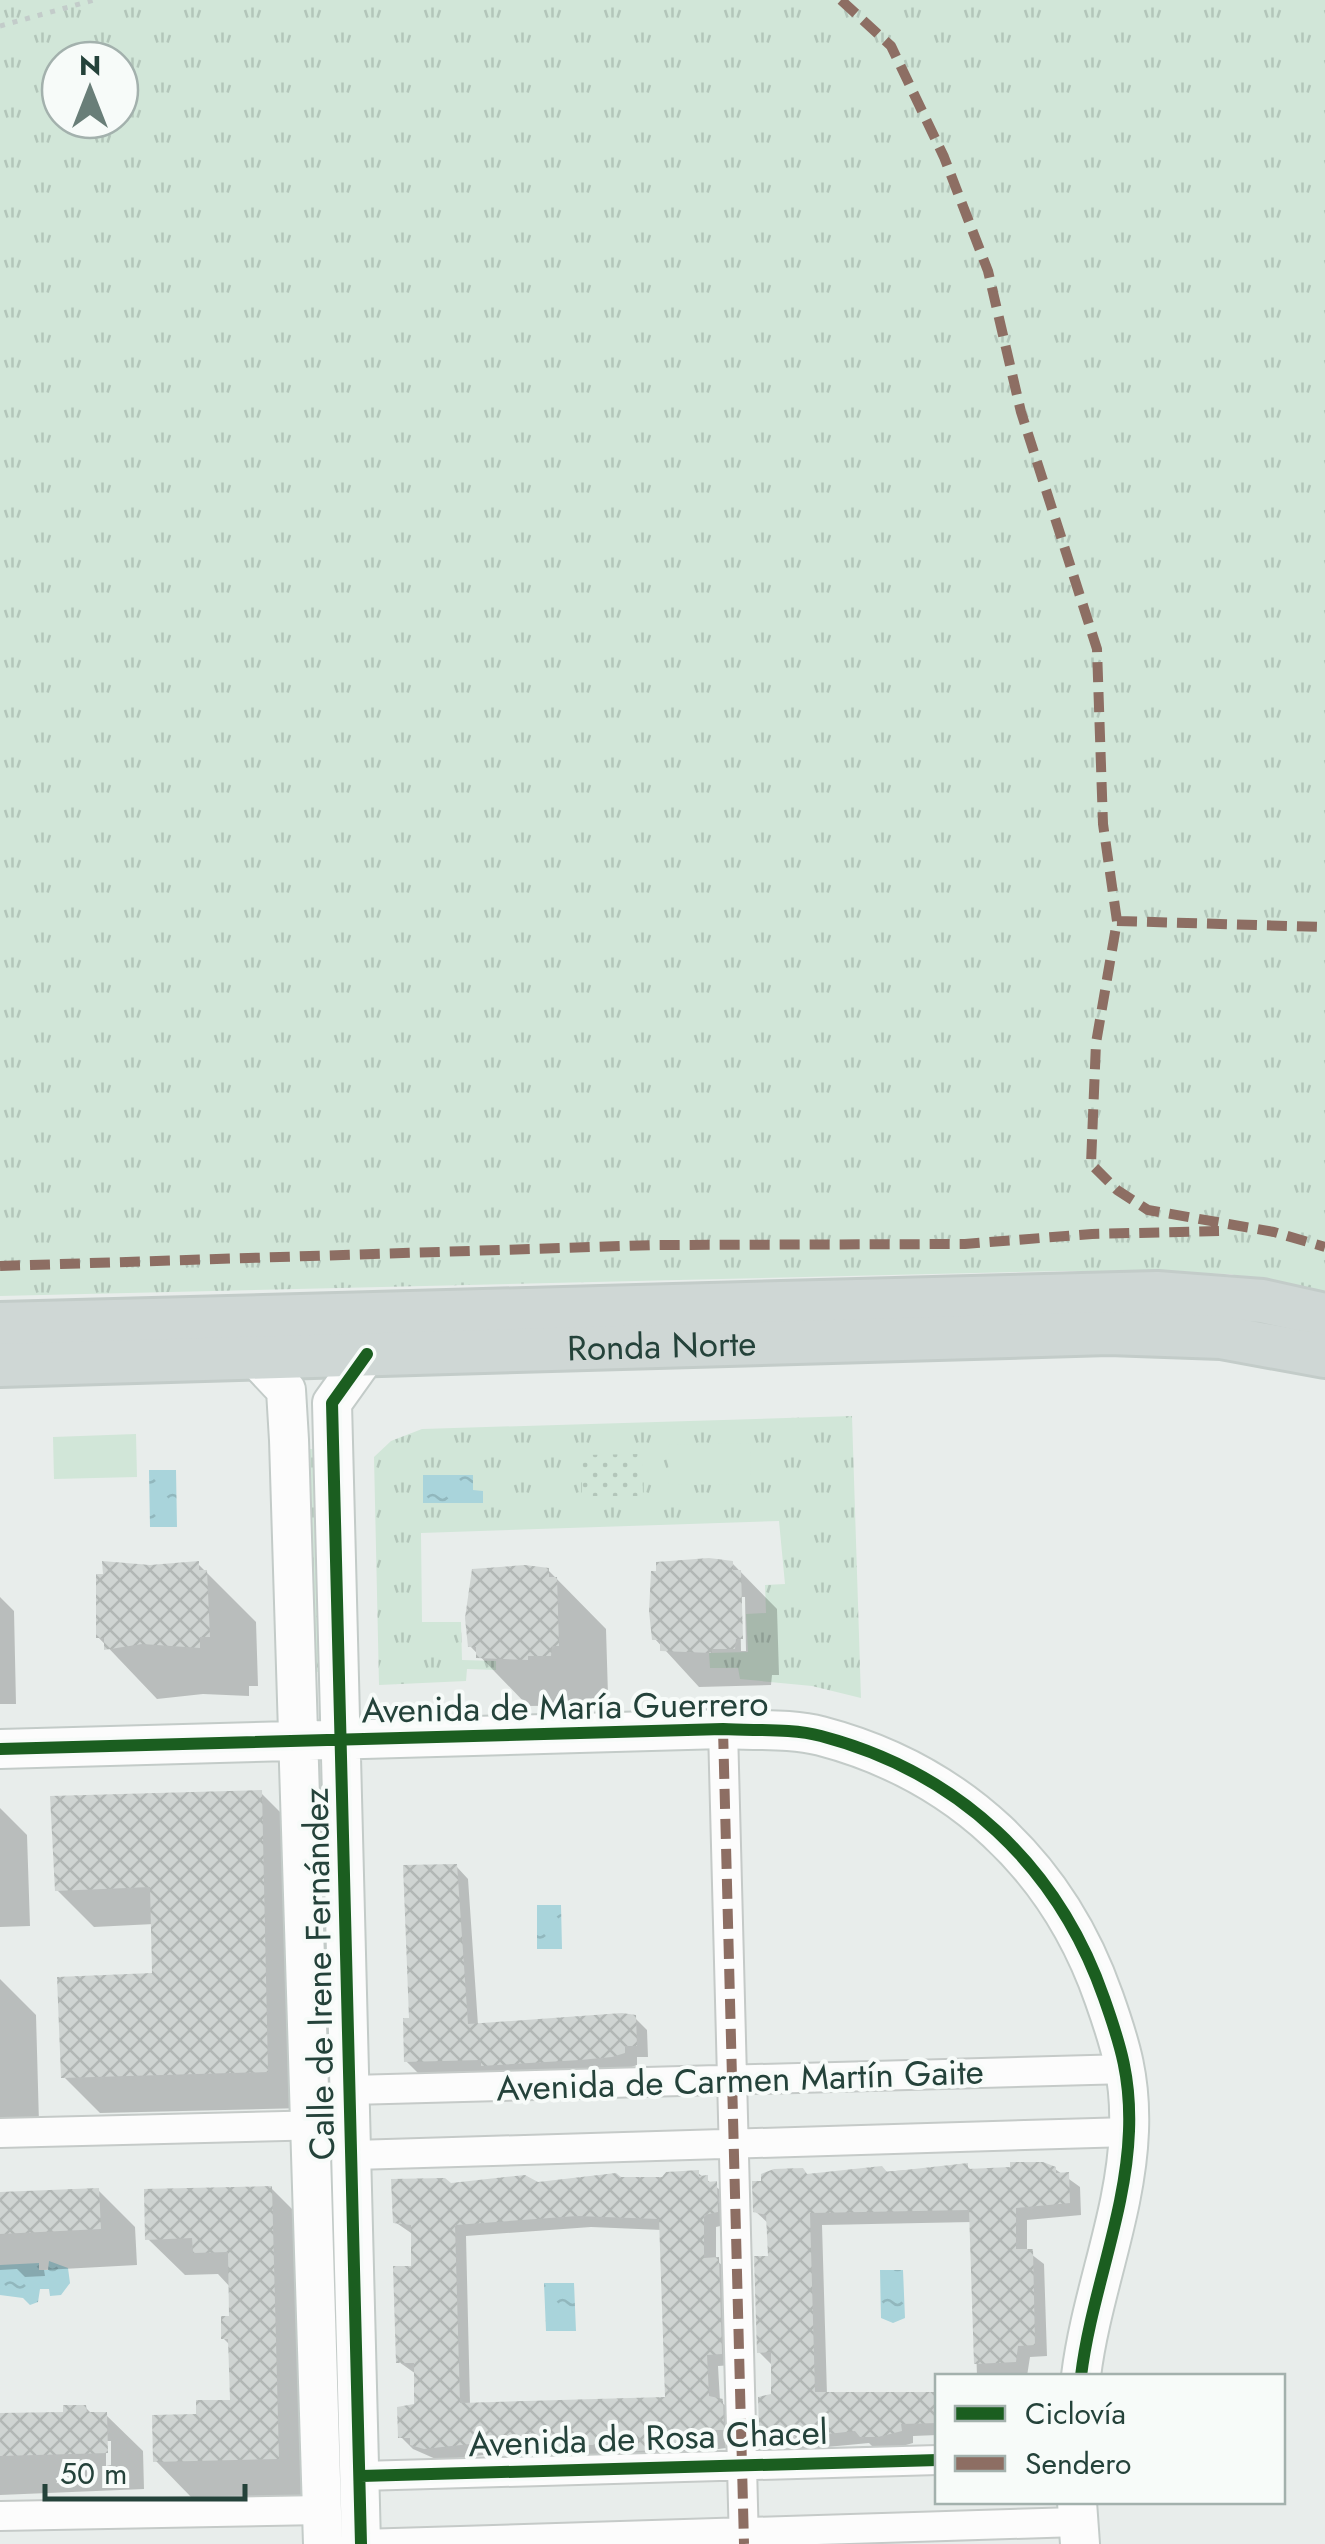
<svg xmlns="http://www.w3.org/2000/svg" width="1325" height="2544" font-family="Jost,sans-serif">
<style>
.grass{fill:url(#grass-tufts);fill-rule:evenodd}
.park{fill:url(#park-dots)}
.pitch{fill:#d1e6d8}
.water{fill:url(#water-ripples)}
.shadow{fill:#0003;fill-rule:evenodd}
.building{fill:url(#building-cross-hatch);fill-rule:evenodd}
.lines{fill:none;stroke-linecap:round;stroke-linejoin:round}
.street-casing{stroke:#c5cac8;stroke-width:32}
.secondary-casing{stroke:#c3cbc8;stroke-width:42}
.primary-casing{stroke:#c3ccc9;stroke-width:48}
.path{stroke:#c3ccca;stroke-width:5;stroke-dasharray:5 8;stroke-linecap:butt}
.street{stroke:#fcfcfc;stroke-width:28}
.secondary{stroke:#fcfcfc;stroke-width:38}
.primary{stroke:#cfd7d5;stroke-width:42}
.quiet{stroke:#8d6e63;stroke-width:10;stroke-dasharray:20 10;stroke-linecap:butt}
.cycleway-casing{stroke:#f7fbf9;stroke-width:19}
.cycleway{stroke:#1b5e20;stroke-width:12}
.labels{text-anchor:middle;stroke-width:8;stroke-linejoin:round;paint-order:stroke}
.street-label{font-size:35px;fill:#24423a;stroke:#f7fbf9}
</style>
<defs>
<pattern id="grass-tufts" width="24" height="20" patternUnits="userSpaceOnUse" patternTransform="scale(2.5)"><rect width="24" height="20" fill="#d1e6d8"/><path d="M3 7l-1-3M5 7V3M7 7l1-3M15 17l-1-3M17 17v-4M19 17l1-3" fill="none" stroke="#b3c6ba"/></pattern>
<pattern id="park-dots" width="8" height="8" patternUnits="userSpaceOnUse" patternTransform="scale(2.5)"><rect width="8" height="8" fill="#d1e6d8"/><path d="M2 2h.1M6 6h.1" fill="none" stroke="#b3c6ba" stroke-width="1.8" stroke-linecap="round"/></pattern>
<pattern id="water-ripples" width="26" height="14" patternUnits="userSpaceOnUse" patternTransform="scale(2.5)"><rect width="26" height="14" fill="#a9d4db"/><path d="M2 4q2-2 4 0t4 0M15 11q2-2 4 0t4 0" fill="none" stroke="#91b7bd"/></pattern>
<pattern id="building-cross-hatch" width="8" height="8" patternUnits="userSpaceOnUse" patternTransform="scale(2.5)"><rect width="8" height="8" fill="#cfd4d2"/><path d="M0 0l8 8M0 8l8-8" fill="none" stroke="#b2b7b5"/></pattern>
</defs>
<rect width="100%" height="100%" fill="#e8edeb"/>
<path class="grass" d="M0 0H1325V1296L1230 1274 1063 1271 0 1296ZM60 60H120V120H60Z
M852 1416 861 1698 812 1686 740 1679 738 1668H710L709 1653 748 1652 746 1614 766 1613 765 1585 785 1584 779 1521 421 1533 422 1622H461L462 1660 496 1661V1670L467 1669 466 1681 379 1685 374 1457 391 1441 422 1429Z
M306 1449H317L323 1672H312Z"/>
<path class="park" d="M642 1454 643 1496H582V1455Z"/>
<path class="pitch" d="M136 1434 137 1477 54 1479 53 1437Z
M750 1443 751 1484 669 1485 668 1445Z"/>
<path class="water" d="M149 1470H176L177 1527H150Z
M423 1475H473V1490L483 1491V1503H423Z
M537 1905H561L562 1949H537Z
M49 2261 68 2268 70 2283 61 2295 50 2296 49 2289H40L38 2302 30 2305 23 2298 0 2295V2265L39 2263V2270H48Z
M880 2270H903L905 2318 893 2323 881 2318Z
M544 2283H574L576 2331H546Z"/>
<path class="shadow" d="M732 1563 777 1609 779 1675H772L771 1685 699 1687 655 1639ZM740 1597H745L746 1651H741Z
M198 1564 256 1622 258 1686H249V1696L203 1694 157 1699 98 1637 150 1568Z
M548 1570 606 1629 608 1695 601 1694 600 1705 528 1706 470 1646Z
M0 1597 14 1611 16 1704H0Z
M261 1793 298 1830 303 2108 100 2113 63 2076 155 1976 154 1924 94 1927 57 1890Z
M0 1808 27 1835 30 1926 0 1927Z
M456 1866 468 1879 478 2025 634 2017 647 2030 648 2057H637V2065L626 2069 594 2072 496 2077 490 2071 419 2074 406 2061 411 2020Z
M0 1979 36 2015 39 2123 0 2124Z
M967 2166 972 2171 1055 2169 1080 2187 1081 2215 1027 2220V2251L1044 2264 1047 2356 1030 2357 1027 2376H977L972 2222 822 2225 827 2395 938 2393V2435L913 2436V2443L892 2449H875L869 2443 795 2450 774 2440 761 2427 773 2396V2366L759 2352 770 2259 769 2224 755 2211 808 2177Z
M698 2173 728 2196 729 2224 716 2227V2260L730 2272 733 2365 718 2366 720 2401 734 2413 735 2441H725L726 2448 672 2455 592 2456 593 2464 517 2458 512 2452 438 2460 413 2449 401 2437 416 2406V2374L399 2362 414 2269V2235L395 2222 450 2186 663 2180ZM591 2227 662 2230 667 2400 470 2404 466 2236Z
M271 2188 308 2225 314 2495 192 2498 156 2461 199 2416 233 2402 231 2346 223 2338 232 2318 231 2288 218 2274 185 2275 148 2239Z
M98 2190 135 2227 137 2265 44 2270 45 2276 25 2277 17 2269 0 2270V2194Z
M85 2407 93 2415H106L143 2451 144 2489 0 2495V2416L65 2414ZM106 2441H111V2465L106 2466Z"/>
<path class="building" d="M709 1558 733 1561V1570H741L743 1639H736L735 1649H712V1653L660 1651V1640H652L649 1611 651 1571H656V1562Z
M102 1561 150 1565 199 1561V1570H207L210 1637H200V1648L142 1644 104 1650V1638H96V1574H103Z
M525 1565 549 1568V1577H557L559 1646H552L551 1656H528V1660L476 1658V1647H468L465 1618 472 1569Z
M262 1790 268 2072 61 2078 57 1977 152 1973 150 1887 55 1891 50 1796Z
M457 1864 468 2024 622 2013 636 2015 637 2046H625V2053L612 2057 580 2060 481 2066V2060L404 2062 403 2018H409L403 1865Z
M1010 2162H1043L1056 2167V2173L1069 2172 1070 2203 1016 2208V2249H1033L1035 2345 1018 2346 1016 2362 974 2364 969 2210 810 2213 815 2392H938V2423L901 2424 902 2431 878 2437H860L855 2431 781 2439 768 2434 767 2428 759 2429 758 2397 771 2394V2352L757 2353 754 2256H768L766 2215 753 2212 752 2181H761V2174L774 2169 803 2168 807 2174 882 2166 887 2172 968 2163V2169L1010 2167Z
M699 2170V2176L708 2175V2182L717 2181 718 2212 704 2215V2258L719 2257 722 2354 707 2355 709 2396 723 2399 724 2430H714L715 2436 702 2442 660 2443 661 2450 636 2451V2445H581V2452L544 2453V2447H503L498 2441 424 2449 410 2445V2438H398L397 2407 414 2404V2363H396L393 2266H411V2225L393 2223 391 2179 445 2178 451 2183 525 2175 538 2182 616 2173 621 2177H662L666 2172ZM577 2216 659 2219 665 2397 460 2403 455 2225Z
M272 2186 279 2459 153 2462 152 2415 196 2414V2400H230L228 2339H221V2316H229L228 2252 193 2253 192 2238 145 2240 144 2189Z
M99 2188 101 2229 0 2234V2192Z
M63 2405H86L87 2412H107L108 2453 0 2456V2413L63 2412Z"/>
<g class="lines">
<defs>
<path id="street" d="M723 1729 744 2544
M351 2090 1128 2069
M0 2133 326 2125
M354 2155 1129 2132
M361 2476 938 2460
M0 2516 322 2510
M361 2544 1077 2522"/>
<path id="secondary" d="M256 1358 286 1390 289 1440 323 2544
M0 1749 723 1729C754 1731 791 1728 821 1736 958 1772 1058 1866 1104 1998 1121 2046 1131 2079 1129 2131 1126 2214 1091 2294 1081 2376
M1077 2502 1080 2544
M361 2544 332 1403 367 1354"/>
<g id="primary">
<path d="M0 1324 1157 1293 1262 1301 1325 1315"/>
<path id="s1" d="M0 1365 1109 1333 1221 1337 1325 1356"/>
</g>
</defs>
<use href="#street" class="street-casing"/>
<use href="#secondary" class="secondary-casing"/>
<use href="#primary" class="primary-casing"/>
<path class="path" d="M0 26 94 0"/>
<use href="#street" class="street"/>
<use href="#secondary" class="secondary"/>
<use href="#primary" class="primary"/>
<path class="quiet" d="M841 0 891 46 944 157 988 271 1021 412 1097 649 1103 824 1117 921 1096 1043 1091 1164 1117 1190 1148 1210 1274 1232 1325 1247
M1117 921 1325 927
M0 1266 654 1245 965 1244 1092 1234 1219 1231
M723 1729 744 2544"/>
<defs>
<path id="cycleway" d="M0 1749 723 1729C754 1731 791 1728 821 1736 958 1772 1058 1866 1104 1998 1121 2046 1131 2079 1129 2131 1126 2214 1091 2294 1081 2376
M361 2476 938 2460
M361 2544 332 1403 367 1354"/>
</defs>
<use href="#cycleway" class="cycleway-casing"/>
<use href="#cycleway" class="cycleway"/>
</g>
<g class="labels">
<g class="street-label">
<text dy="12" stroke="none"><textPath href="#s1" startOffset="662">Ronda Norte</textPath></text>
<text transform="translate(565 1707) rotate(-1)" y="12">Avenida de María Guerrero</text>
<text transform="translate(319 1974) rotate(-91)" y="12">Calle de Irene Fernández</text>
<text transform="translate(740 2080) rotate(-2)" y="12">Avenida de Carmen Martín Gaite</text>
<text transform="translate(648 2438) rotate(-2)" y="12">Avenida de Rosa Chacel</text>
</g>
</g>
<rect x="935" y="2374" width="350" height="130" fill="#f7fbf9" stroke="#a3b1ad" stroke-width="2.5"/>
<rect x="955" y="2406" width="50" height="15" fill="#1b5e20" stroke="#a3b1ad" stroke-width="2.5"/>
<text x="1025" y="2424" font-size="30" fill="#24423a">Ciclovía</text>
<rect x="955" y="2456" width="50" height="15" fill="#8d6e63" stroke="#a3b1ad" stroke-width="2.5"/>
<text x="1025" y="2474" font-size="30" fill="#24423a">Sendero</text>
<g transform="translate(90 90)"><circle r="48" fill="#f7fbf9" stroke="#a3b1ad" stroke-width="2.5"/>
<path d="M0-8L18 38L0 25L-18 38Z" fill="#697e78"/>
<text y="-15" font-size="28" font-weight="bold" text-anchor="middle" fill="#24423a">N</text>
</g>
<path d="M45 2484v15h200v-15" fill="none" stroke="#24423a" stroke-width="5"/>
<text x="60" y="2484" font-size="30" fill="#24423a" stroke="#f7fbf9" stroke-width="8" paint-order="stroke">50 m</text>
</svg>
